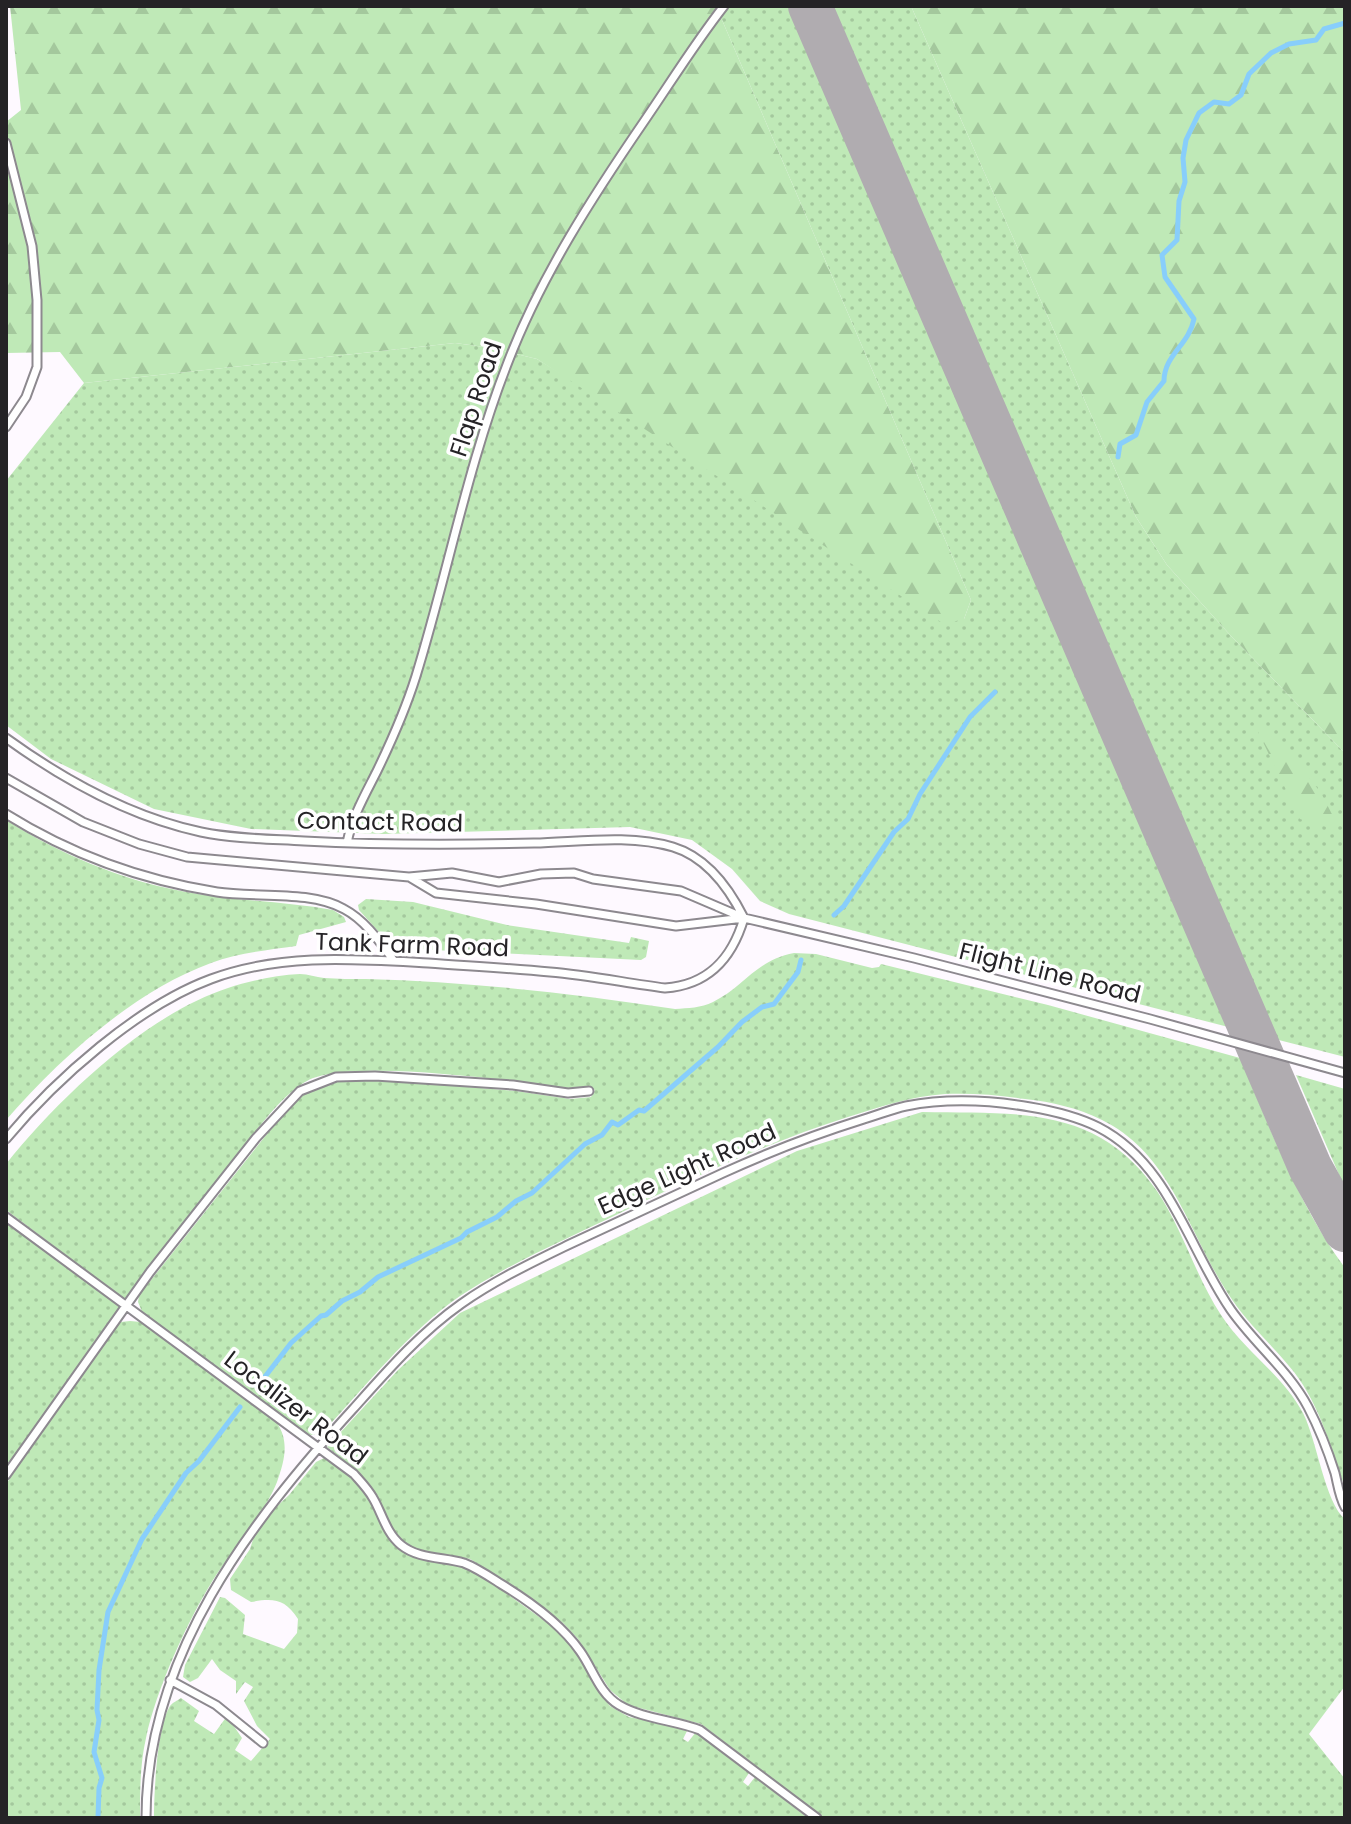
<svg xmlns="http://www.w3.org/2000/svg" width="1351" height="1824" font-family="Poppins,sans-serif">
<style>
.grass{fill:url(#grass-dots)}
.forest{fill:url(#forest-firs)}
.lines{fill:none;stroke-linecap:round;stroke-linejoin:round}
.stream{stroke:#88cefb;stroke-width:5}
.taxiway{stroke:#b0acb0;stroke-width:44}
.lane-casing{stroke:#8d898f;stroke-width:11}
.lane{stroke:#fff;stroke-width:7}
.labels{text-anchor:middle;stroke-width:7;stroke-linejoin:round;paint-order:stroke}
.street-label{font-size:24px;fill:#252326;stroke:#fff}
</style>
<defs>
<pattern id="grass-dots" width="8" height="8" patternUnits="userSpaceOnUse" patternTransform="scale(2)"><rect width="8" height="8" fill="#bfe9b7"/><path d="M2 2h.1M6 6h.1" fill="none" stroke="#a4c89d" stroke-width="1.8" stroke-linecap="round"/></pattern>
<pattern id="forest-firs" width="22" height="20" patternUnits="userSpaceOnUse" patternTransform="scale(2)"><rect width="22" height="20" fill="#bfe9b7"/><path d="M5 1l3.5 6h-7zM16 11l3.5 6h-7z" fill="#a4c89d"/></pattern>
</defs>
<rect width="100%" height="100%" fill="#fef9ff"/>
<path class="grass" d="M716 6H911L1136 517 1167 565 1231 636 1345 753V1057L789 914 760 901 732 869 692 840 630 827 384 834 251 829 154 809 51 759 6 725V481L84 383 455 343 492 348 537 359 964 619 971 600Z
M6 820C60 854 119 879 181 891 231 901 283 901 333 910L344 917 346 922 299 935 296 946C268 950 238 953 211 963 134 991 59 1059 6 1120Z
M366 899 413 902 507 925 629 943 631 937 649 941 646 957 641 960 413 949 387 941 359 910 358 905Z
M794 953 816 954 872 968 879 967 881 964 1048 1005 1240 1058C1271 1130 1298 1204 1345 1268V1487C1331 1448 1320 1406 1294 1372 1274 1347 1251 1327 1233 1301 1190 1240 1174 1155 1102 1120 1078 1108 1052 1102 1025 1099 999 1095 972 1093 945 1094 912 1096 880 1107 848 1117 769 1142 695 1177 620 1213 567 1239 510 1263 460 1296 407 1333 366 1386 323 1432L312 1435 306 1434 143 1314 138 1302 139 1295 286 1110 309 1090 332 1082 361 1078 516 1091 570 1099 591 1097 595 1090 589 1087 573 1089C519 1082 350 1057 307 1081 278 1096 244 1148 222 1175 190 1216 153 1256 127 1301L6 1210V1164C59 1098 147 1014 228 988 250 981 276 975 300 974 308 974 316 977 324 978 338 979 352 979 366 979 470 982 572 993 675 1009 688 1008 701 1008 713 1002 744 987 756 960 794 953Z
M1296 1075 1345 1089V1188L1343 1184Z
M922 1112C1016 1114 1097 1104 1157 1191 1183 1230 1196 1277 1221 1315 1245 1352 1282 1374 1303 1413 1317 1440 1325 1503 1345 1519V1686L1309 1734 1345 1779V1818H824L701 1724 628 1705 610 1690 578 1639 563 1623 488 1570 470 1559 419 1550 405 1543 392 1529 361 1474 327 1447 398 1370 460 1313 797 1151Z
M6 1220 122 1308 99 1335 6 1469Z
M130 1321 141 1322 277 1423C290 1442 284 1462 277 1482 265 1513 232 1550 213 1580 187 1622 156 1690 146 1738 140 1764 140 1791 140 1818H6V1484L112 1332 121 1322Z
M324 1458 356 1480 369 1494 389 1538 400 1549 417 1558 458 1565 478 1573 560 1632 573 1645 597 1690 610 1706 629 1717 688 1729 683 1739 688 1742 696 1732 749 1773 743 1782 748 1786 755 1777 808 1818H154C154 1793 157 1726 170 1706 173 1702 177 1701 181 1698L199 1711 194 1721 214 1734 227 1716 242 1738 235 1750 251 1761 270 1739 257 1726 244 1701 253 1687 245 1682 236 1694V1681L220 1670 212 1659 198 1678 190 1682 183 1677 185 1665 220 1597 225 1598 245 1615 243 1634 284 1649 297 1633 298 1619C285 1599 274 1598 251 1602L231 1590 230 1579 250 1549 258 1524 289 1495 316 1462Z"/>
<path class="forest" d="M10 6H716L971 600 964 619 944 624 537 359 492 348 455 343 84 383 60 352 6 353V122L21 110Z
M911 6H1345V753L1231 636 1167 565 1136 517Z
M1252 719 1269 729 1280 748 1297 762 1321 793 1337 824 1327 827 1300 819Z"/>
<g class="lines">
<path class="stream" d="M1118 457 1120 444 1136 435 1147 402 1164 381C1164 355 1189 345 1194 319L1165 277 1162 255 1177 240 1179 201 1185 182 1183 158 1186 140 1199 113 1214 102 1229 104 1241 95 1249 74 1271 53 1289 44 1316 40 1324 29 1345 23
M834 915 844 906 894 832 908 819 920 794 970 717 995 692
M257 1387 291 1343 321 1316 326 1315 342 1301 360 1292 378 1277 461 1238 467 1232 497 1217 516 1201 532 1193 585 1144 602 1135 612 1122 618 1125 639 1110 644 1111 718 1047 742 1022 762 1007 774 1004 798 972 801 960
M98 1818 99 1788 102 1778 94 1752 99 1720 97 1710 99 1670 108 1612 142 1539 186 1473 199 1461 240 1407"/>
<path class="taxiway" d="M810 6 1310 1167 1345 1230"/>
<defs>
<path id="lane" d="M6 143 32 246 37 300V367L26 397 6 427
M6 738C64 780 131 817 201 832 235 839 270 839 304 841 380 845 458 845 534 843 579 842 629 834 673 847 706 857 729 888 744 918
M6 778 83 822 139 844 187 857 409 877 452 873 499 882 541 874 574 873 593 879 681 891 744 918 914 958 1150 1019 1345 1073
M6 814C70 854 142 880 217 892 255 898 310 890 344 909 365 920 380 942 394 961
M347 843C352 817 365 795 377 771 392 740 406 708 416 676 448 572 468 464 508 362 541 276 593 196 645 120 671 82 695 43 724 6
M411 878 436 893 536 904 676 926 744 918
M6 1139C56 1079 138 1006 211 979 281 953 355 959 428 963 469 966 509 968 550 972 588 975 626 983 665 988 708 985 732 959 744 918
M6 1217 354 1474C361 1482 368 1489 373 1498 382 1513 386 1533 401 1545 418 1559 443 1557 464 1563 477 1568 490 1577 501 1584 529 1601 561 1624 580 1651 593 1669 599 1693 619 1705 643 1719 674 1720 700 1730L817 1818
M6 1475 150 1272 256 1138 300 1091 336 1077 375 1076 513 1085 568 1093 589 1091
M170 1680 216 1705 263 1743
M146 1818C146 1657 250 1522 353 1409 387 1371 420 1333 461 1304 495 1280 533 1262 570 1244 621 1220 672 1197 723 1173 769 1152 816 1134 864 1119 878 1115 892 1109 906 1106 947 1098 989 1100 1030 1107 1054 1111 1076 1116 1098 1127 1170 1164 1188 1248 1231 1310 1255 1344 1289 1371 1308 1407 1319 1428 1328 1451 1335 1473 1338 1485 1339 1496 1345 1507"/>
</defs>
<use href="#lane" class="lane-casing"/>
<use href="#lane" class="lane"/>
</g>
<g class="labels">
<g class="street-label">
<text transform="translate(476 399) rotate(-72)" y="8">Flap Road</text>
<text transform="translate(380 822) rotate(1)" y="8">Contact Road</text>
<text transform="translate(412 945) rotate(2)" y="8">Tank Farm Road</text>
<text transform="translate(1050 973) rotate(14)" y="8">Flight Line Road</text>
<text transform="translate(687 1169) rotate(-24)" y="8">Edge Light Road</text>
<text transform="translate(296 1408) rotate(37)" y="8">Localizer Road</text>
</g>
</g>
<rect width="1351" height="1824" fill="none" stroke="#252326" stroke-width="16"/>
</svg>
